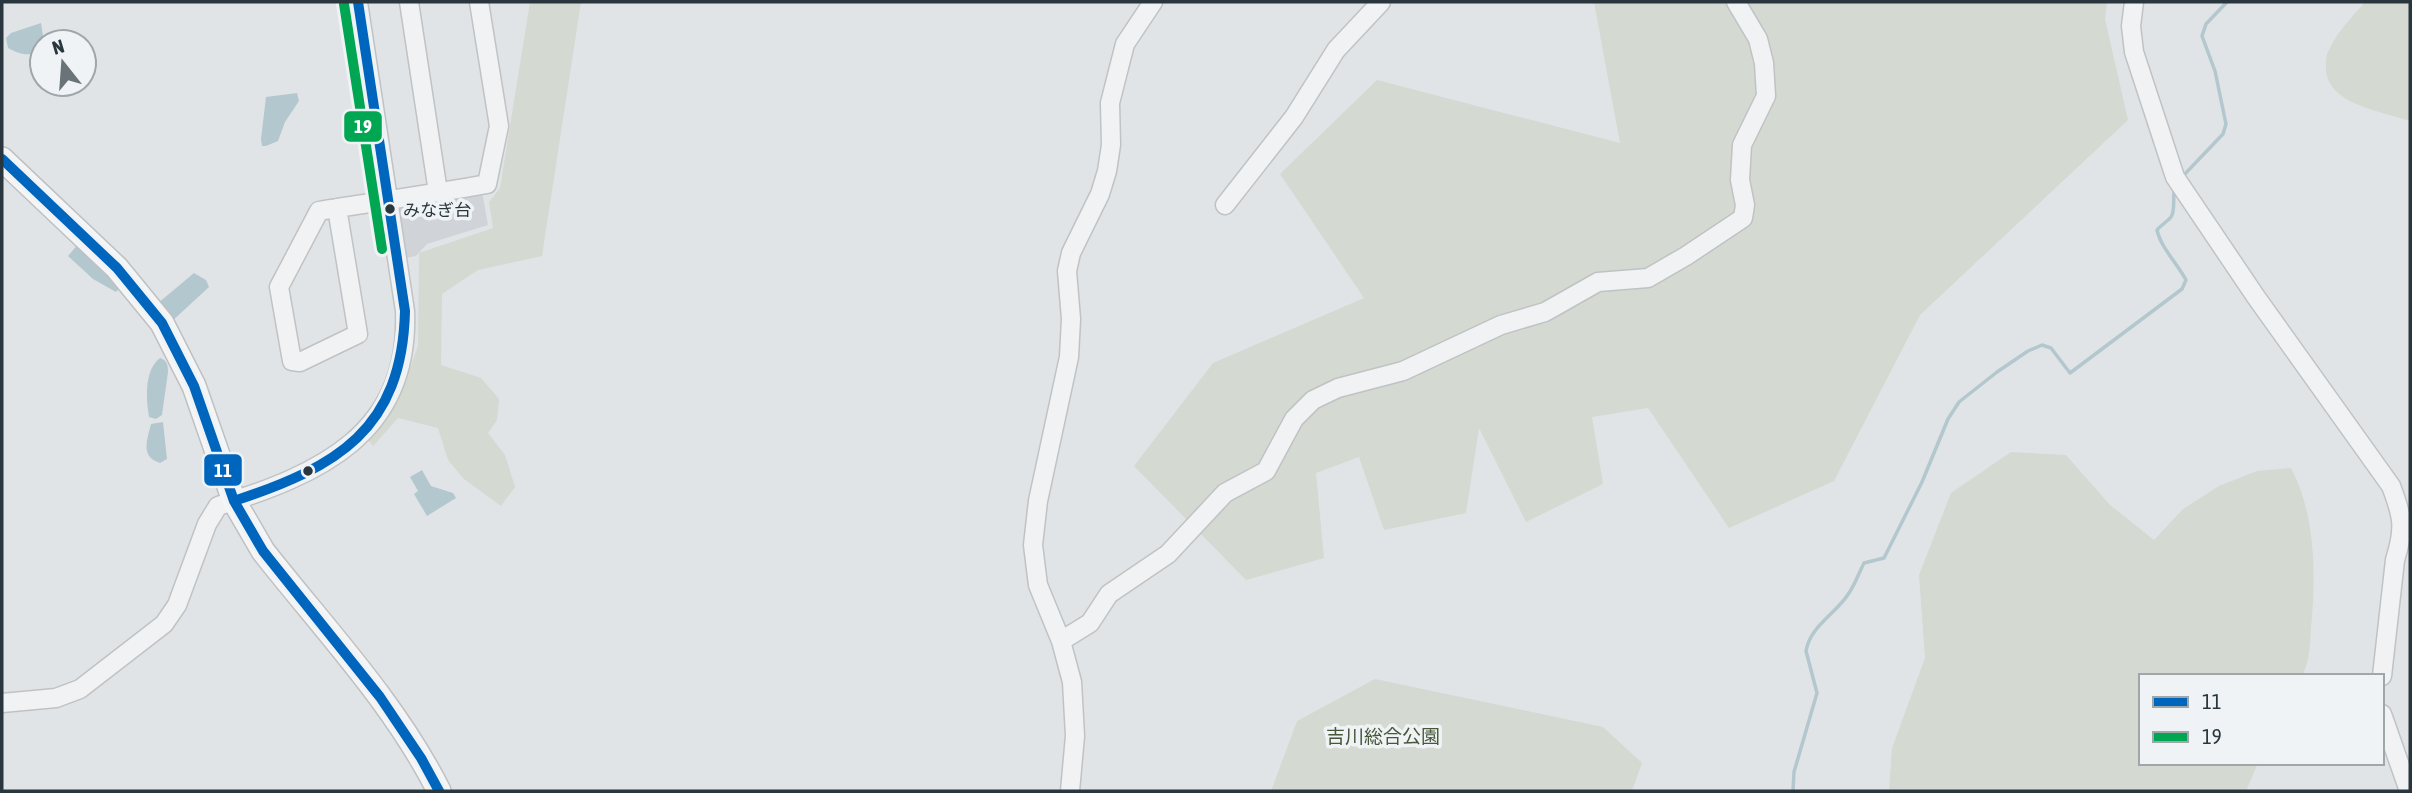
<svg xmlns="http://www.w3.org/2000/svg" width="2412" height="793" font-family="'Asap Condensed','Noto Sans JP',sans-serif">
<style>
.built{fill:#d0d4d9}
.green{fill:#d4d9d2}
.water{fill:#b3c7ce}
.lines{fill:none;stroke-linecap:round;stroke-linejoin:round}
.stream{stroke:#b3c7ce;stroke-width:3.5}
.minor-casing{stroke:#c0c2c4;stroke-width:21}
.major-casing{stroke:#bec1c3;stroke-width:26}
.minor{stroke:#f0f2f3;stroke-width:18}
.major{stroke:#f5f5f6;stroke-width:23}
.bus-1-casing{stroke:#eff3f5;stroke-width:16}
.bus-2-casing{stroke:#eff3f5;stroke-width:16}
.bus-1{stroke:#0065bd;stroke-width:10}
.bus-2{stroke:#00a651;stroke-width:10}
.bus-dot{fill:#2a363d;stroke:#eff3f5;stroke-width:2.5}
.labels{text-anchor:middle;stroke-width:7;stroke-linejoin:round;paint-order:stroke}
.bus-label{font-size:17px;fill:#2a363d;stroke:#eff3f5;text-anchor:start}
.park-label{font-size:19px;fill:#475739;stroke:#eff3f5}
.line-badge{stroke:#eff3f5;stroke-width:2.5}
.badge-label{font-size:19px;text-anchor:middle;font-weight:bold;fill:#fff}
</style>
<rect width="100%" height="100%" fill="#e1e4e6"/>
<path class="built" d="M482 191 488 225 427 244 416 256 406 258 399 210 404 204Z"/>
<path class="green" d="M530 2H581L542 256 478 270 442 294 441 365 481 378 499 399 497 420 488 433 505 455 515 487 501 506 464 479 448 460 438 428 398 418 373 446 368 440 398 401 418 346 419 253 493 228 489 202 500 188Z
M1594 2H2107L2105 19 2128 120 1920 315 1834 481 1729 528 1648 408 1592 417 1603 484 1526 522 1479 428 1466 513 1384 530 1359 457 1316 473 1324 558 1246 580 1134 466 1213 363 1364 298 1280 174 1377 80 1620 143Z
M2365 2H2410V121C2382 111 2324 104 2326 66 2326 60 2326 55 2329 50 2337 32 2352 17 2365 2Z
M2011 452 2066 455 2110 505 2154 540 2183 509 2219 486 2257 471 2291 468C2316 515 2316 577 2311 628 2310 645 2310 661 2302 676H2141V763H2258L2246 791H1889L1892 748 1925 658 1919 575 1951 493Z
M1375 679 1603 727 1642 763 1632 791H1271L1297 721Z"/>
<path class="water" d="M41 23 44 42H42V52C28 56 21 55 8 48L6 38 11 33Z
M297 93 299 101 285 122 278 141 266 146H262L261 139 266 97Z
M79 243 122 285 116 292 93 279 68 256Z
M194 273 206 280 209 287 170 323 157 304Z
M160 358C167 360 168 365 168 372L162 415 156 419 149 417C146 399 144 370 160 358Z
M163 422 167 459 160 463C140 457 147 440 151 424Z
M422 470 431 486 453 493 456 498 427 516 414 494 418 491 410 477Z"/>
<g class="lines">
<path class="stream" d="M2182 177 2223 134 2226 124 2215 71 2202 36 2206 24 2227 2
M1793 791 1794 772 1817 693 1806 651C1810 626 1837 613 1849 593 1855 584 1859 573 1864 563L1884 558 1922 482 1948 419 1959 402 1997 372 2028 351 2042 345 2051 348 2070 373 2182 289 2186 280C2177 263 2161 248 2157 230 2161 225 2167 222 2171 217 2176 210 2172 195 2175 186"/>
<defs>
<path id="minor" d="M409 2 438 192
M2134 2 2131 26 2134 52 2175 177 2256 297 2391 486C2403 517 2405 528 2395 560L2382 676
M1225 205 1294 117 1336 50 1381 2
M337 208 358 334 300 362 292 361 279 287 319 211C375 202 431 194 487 184L499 126 479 2
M1061 641 1090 623 1109 594 1168 554 1225 493 1266 471 1294 419 1313 400 1338 388 1403 371 1501 325 1545 312 1598 282 1648 278 1686 256 1743 218 1745 205 1740 180 1742 145 1766 96 1764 63 1758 39 1736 2
M2 703 56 698 80 689 164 624 177 605 207 524 218 506C319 474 410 435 405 311L358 2
M2382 714 2409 791
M1070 791 1075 736 1072 682 1061 641 1038 585 1033 545 1038 501 1069 357 1071 319 1067 271 1071 253 1100 194 1107 171 1111 145 1110 103 1125 44 1153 2"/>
<path id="major" d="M2 159 117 268 162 323 194 386 234 501 263 551C325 630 394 702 439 791"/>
</defs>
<use href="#minor" class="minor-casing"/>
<use href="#major" class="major-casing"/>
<use href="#minor" class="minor"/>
<use href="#major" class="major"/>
<defs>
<path id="bus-1" d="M2 159 117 268 162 323 194 386 234 501 263 551 380 697 421 758 439 791
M234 501C337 467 402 430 405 311L358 2"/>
<path id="bus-2" d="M344 4 382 249"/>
</defs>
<use href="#bus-1" class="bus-1-casing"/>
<use href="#bus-2" class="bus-2-casing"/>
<use href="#bus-1" class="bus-1"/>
<use href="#bus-2" class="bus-2"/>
</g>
<g class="bus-dot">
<circle cx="390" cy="209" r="6"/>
<circle cx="308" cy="471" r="6"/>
</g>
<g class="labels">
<g class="bus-label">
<text x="403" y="216">みなぎ台</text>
</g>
<g class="park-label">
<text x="1383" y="743">吉川総合公園</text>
</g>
</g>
<g class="line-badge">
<rect x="343" y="110" width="40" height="33" rx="7" fill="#00a651"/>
<rect x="203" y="453" width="40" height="34" rx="7" fill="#0065bd"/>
</g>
<g class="badge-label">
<text x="363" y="133">19</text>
<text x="223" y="477">11</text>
</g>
<rect width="2412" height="793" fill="none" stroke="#2a363d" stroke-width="7"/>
<rect x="2139" y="674" width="245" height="91" fill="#eff3f5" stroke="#a0a7ab" stroke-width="2"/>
<rect x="2153" y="697" width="35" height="10" fill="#0065bd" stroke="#a0a7ab" stroke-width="2"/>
<text x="2202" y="709" font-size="21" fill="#2a363d">11</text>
<rect x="2153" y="732" width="35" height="10" fill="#00a651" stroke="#a0a7ab" stroke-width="2"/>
<text x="2202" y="744" font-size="21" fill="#2a363d">19</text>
<g transform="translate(63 63) rotate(343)"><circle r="33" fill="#eff3f5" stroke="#a0a7ab" stroke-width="2"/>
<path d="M0-5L12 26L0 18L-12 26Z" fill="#6a7378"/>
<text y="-10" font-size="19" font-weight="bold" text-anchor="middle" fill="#2a363d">N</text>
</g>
</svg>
